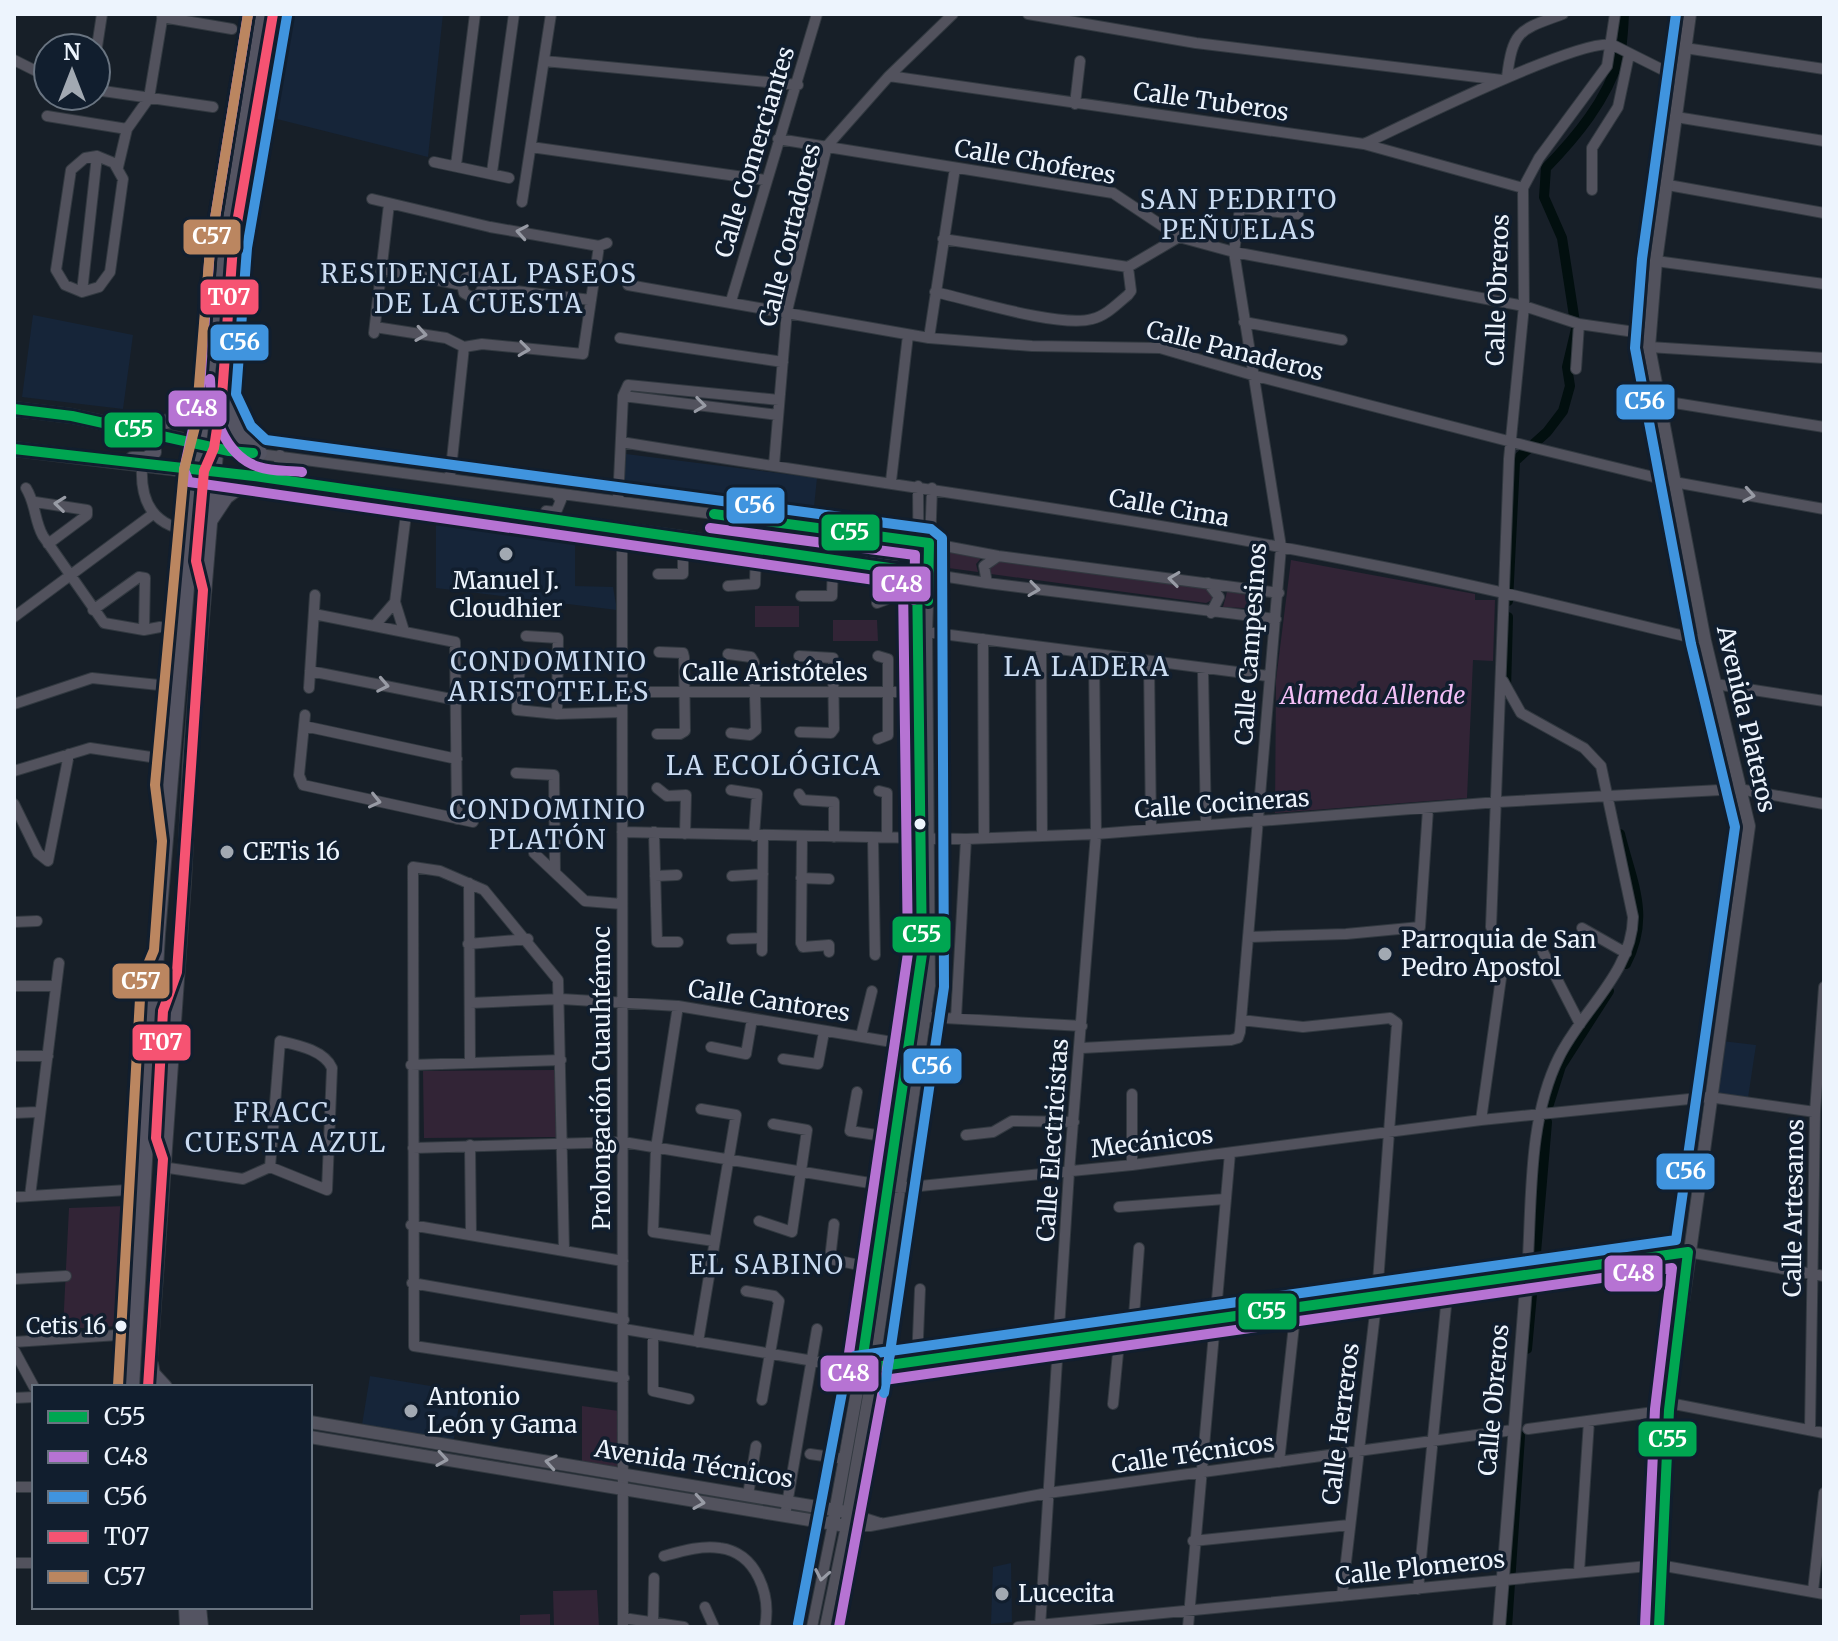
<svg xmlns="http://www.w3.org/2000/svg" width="1838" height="1641" font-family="Merriweather,serif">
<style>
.built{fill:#162539}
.green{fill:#322436}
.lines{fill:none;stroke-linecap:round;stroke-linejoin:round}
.canal{stroke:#020f0f;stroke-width:10}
.minor-casing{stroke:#323940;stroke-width:12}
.tertiary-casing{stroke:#323940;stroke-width:14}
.secondary-casing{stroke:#323940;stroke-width:16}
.minor{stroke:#52525d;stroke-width:10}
.tertiary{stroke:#52525d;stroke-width:12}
.secondary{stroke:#545462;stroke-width:14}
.bus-1-casing{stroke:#111e2e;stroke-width:16}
.bus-2-casing{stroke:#111e2e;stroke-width:16}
.bus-3-casing{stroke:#111e2e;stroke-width:16}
.bus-4-casing{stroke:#111e2e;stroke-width:16}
.bus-5-casing{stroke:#111e2e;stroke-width:16}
.bus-1{stroke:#00a651;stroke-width:10}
.bus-2{stroke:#b673d3;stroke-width:10}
.bus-3{stroke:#4094de;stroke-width:10}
.bus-4{stroke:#f65372;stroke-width:10}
.bus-5{stroke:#bb8660;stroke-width:10}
.oneway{stroke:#989ba5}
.poi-dot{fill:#a2a9b2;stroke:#111e2e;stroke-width:3}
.bus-dot{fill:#edf4fd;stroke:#111e2e;stroke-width:3}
.labels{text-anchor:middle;stroke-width:7;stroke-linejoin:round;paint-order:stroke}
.bus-label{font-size:22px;fill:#edf4fd;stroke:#111e2e;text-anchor:end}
.street-label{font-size:24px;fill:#edf4fd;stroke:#111e2e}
.poi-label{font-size:24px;fill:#edf4fd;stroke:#111e2e;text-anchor:start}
.park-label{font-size:24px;font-style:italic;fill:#f3bff7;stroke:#111e2e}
.neighbourhood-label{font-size:26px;letter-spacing:2px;fill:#cadbf1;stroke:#111e2e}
.line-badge{stroke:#111e2e;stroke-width:3}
.badge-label{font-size:22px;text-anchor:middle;font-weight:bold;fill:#fff}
</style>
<rect width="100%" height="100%" fill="#171f28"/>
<path class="built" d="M282 14H443L428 157 273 118Z
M33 315 133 335 123 409 22 397Z
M626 454 817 478 813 517 623 490Z
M436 502 575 522V586L613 587 617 610 436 588Z
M1722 1041 1756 1045 1748 1098 1714 1092Z
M370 1376 461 1391 453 1445 361 1431Z
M1011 1563 1012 1622 991 1624 993 1567Z"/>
<path class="green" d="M947 551 983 556 976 564 978 572 941 567 942 555Z
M1003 560 1207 589 1216 598 1206 603 991 574 988 567 992 561Z
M1291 560 1475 594V600H1495L1493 661 1473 660 1467 798 1275 813 1276 680Z
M1227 592 1262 597 1264 609 1223 607Z
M755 606H799V627H755Z
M833 620H877L878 641H833Z
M558 1070V1137L424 1138 423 1071Z
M126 1206 120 1326 63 1329 69 1208Z
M582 1406 619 1411 617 1471 582 1465Z
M597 1590 599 1627H554L553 1591Z
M550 1614V1627H520V1615Z"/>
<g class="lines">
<path class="canal" d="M1508 601 1515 461 1547 432 1563 411 1570 386 1567 367 1576 329 1562 238 1544 197 1546 168C1576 137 1607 100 1619 58 1623 45 1623 28 1624 14
M1506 689 1508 617
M1620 834C1632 883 1651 916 1626 964
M1548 1107 1561 1066 1609 991
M1535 1264 1547 1122
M1527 1349 1533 1283
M1507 1627 1520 1436"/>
<defs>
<path id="minor" d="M1028 14 1196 43 1502 80
M162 17 232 29
M1613 45 1681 79
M1685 48 1824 69
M96 53 102 14
M14 60 48 77
M544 61 798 85
M889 76 1364 144 1523 188
M1507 77C1513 29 1520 30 1563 14
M96 90 213 107
M1075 104 1080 61
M47 116 127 129
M1676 117 1824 141
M778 139 1113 193 1179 237 1234 252 1524 306 1579 324 1649 334
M1364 144C1402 126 1583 36 1613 45
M531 147 765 180
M97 156 114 163 123 179 110 272 99 287 82 292 65 285 56 270 71 170 85 158Z
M434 162 509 178
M456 165 475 14
M118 167 127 129 149 98 163 14
M492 172 514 14
M1668 185 1824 213
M1592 190V148L1618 107 1629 55
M372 199 490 227 599 246 607 243
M522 202 551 14
M943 239 1128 267 1179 237
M1656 261 1824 284
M382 269 462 285 464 293 471 297 479 295 483 287
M462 285 466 278 474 275 481 279 483 287
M628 285 929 338 1032 346 1160 348 1256 376 1535 448 1674 482 1824 509
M483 287 591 300
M82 292 97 156
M935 292C971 300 1060 328 1092 319 1106 316 1117 304 1128 295L1131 291 1128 267
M731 301 817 14
M1244 322 1342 340
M375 327 446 338 464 347 482 344 583 354 599 246
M374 333 389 204
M620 338 783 362
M929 338 955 168
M1649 347 1824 358
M1576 369 1579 324
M623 396 778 415
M1656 400 1824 427
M621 442C870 483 1121 514 1368 564 1481 586 1593 614 1705 641
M214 448 918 541 998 556 1279 593
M774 465 787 311 827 146 889 76 953 14
M142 466C140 503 154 527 193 531
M212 472 683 536 987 583 1276 619
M450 478 464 347
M277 479 280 455
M891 481 908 335
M26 488C36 504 34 520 43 536L104 623 144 630 160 627
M618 501 623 396 628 385 779 400
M35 502 87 510V515L48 544
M546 511 556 512 561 500 555 493
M622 528 623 1627
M870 559 893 561 899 548 894 539
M658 574H683V536
M987 583 984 566 997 557
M1208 583 1219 597 1211 613
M728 586 755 584 756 547
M801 596H832L833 559
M877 603 885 600V568
M93 610 139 577 145 578 144 630
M314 614 455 642 457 819
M14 617 153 514
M376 624 395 602
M404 631 395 602 408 498
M927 632 1268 676
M526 636 558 638 557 714
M983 639 984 838
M1041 647 1042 835
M728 654 751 657 754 662 756 730 750 735 731 733
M799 656 833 658 834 729 831 733 800 732
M878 656 888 659V735L878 739
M520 662 517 710 557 714 622 712
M1149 663 1151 828
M310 671 456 700
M1203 671 1206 825
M1503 681 1521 713 1584 748 1601 766 1633 917C1632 973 1582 1010 1559 1057 1527 1121 1532 1204 1527 1275
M1715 684 1824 701
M309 688 315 595
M622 692H923
M14 704 92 678 178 687
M305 715 299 775 303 785 473 822
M304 726 457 759
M657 734H680L685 731 684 657 683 653 659 652
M14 771 90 748 171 760
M516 773 554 775 555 872
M657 788 667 796 686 795 685 834
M731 790 757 794 754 836
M879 791 887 793V837
M799 794 803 800 834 802V837
M14 804 38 853 48 861 69 754
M622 832 966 839 1096 834 1498 802 1739 789 1824 804
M654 832 657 942H678
M802 837 801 943 803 947 829 945V952
M873 838 875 955
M534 853 585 901 622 904
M655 876 677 875
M732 876 763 874
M801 878 829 879
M469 883 470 1063
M14 922 37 921
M1491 927 1509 459 1524 306 1523 188 1539 158 1607 66 1615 14
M1582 928 1626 953
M1249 937 1346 934 1420 927 1428 809
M732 939 762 938
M468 944 528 939
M762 951 763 836
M1543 952 1580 1024
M14 986H56
M470 1003 561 999 678 1006 910 1045
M678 1006 656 1148 653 1232 714 1241
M927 1017 1082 1026
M956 1018 966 839
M1241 1020 1303 1027 1390 1018 1397 1023 1377 1296 1342 1596
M861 1036 872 991
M280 1041C297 1045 324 1050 332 1068L327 1190 270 1167Z
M711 1047 746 1054 752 1019
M1082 1048 1231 1040 1238 1038 1240 1032 1281 547 1234 252 1240 208 1298 214
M14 1056H48
M783 1059 818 1064 824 1032
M411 1065 561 1060
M857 1092 850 1131 896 1138
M14 1113 38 1112
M1481 1120 1501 978
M966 1135 993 1132 1012 1121 1074 1122
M470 1145 471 1235
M413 1148 623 1142 900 1188 1132 1165 1481 1120 1709 1097 1815 1112
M1132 1165V1094
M162 1167 243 1179 270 1167
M30 1196 59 963
M14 1197 144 1189
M1119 1207 1225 1199
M759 1221 792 1232 807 1130 773 1124
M834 1224 830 1259 878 1269
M411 1225 623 1261
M564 1250 558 980 484 890 440 871 413 867 414 1346 624 1378
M1688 1252 1824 1276
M14 1279 66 1276
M412 1283 624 1320
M746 1291 774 1296 779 1301 762 1400
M624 1329 861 1369 922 954 918 486
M1133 1330 1139 1248
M653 1334V1391L689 1399
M14 1342 133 1334
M698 1342 736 1115 701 1109
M14 1350 34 1387
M917 1361 920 1289
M874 1368 930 986 927 632 932 488
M14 1398 34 1397
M1669 1403 1824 1433
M1113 1404 1120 1332
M1528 1429 1669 1410
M1810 1430 1815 1112 1824 987
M810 1454 845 1459
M1279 1462 1296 1307
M14 1487H34
M748 1495 756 1446
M786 1510 817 1329
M848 1513 880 1523
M1193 1541 1349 1525
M664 1556C682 1551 702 1545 720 1548 757 1553 771 1595 765 1627
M14 1563H34
M1579 1572 1589 1421
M1418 1589 1448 1286
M1813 1591 1824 1493
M705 1607 714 1627
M623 1618 684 1627
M653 1622 654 1578
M812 1627 833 1524
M825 1627 846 1526H870L1048 1493 1513 1430
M1018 1627 1659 1565 1824 1594
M1040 1627 1069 1172 1096 834 1094 655
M1188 1627 1230 1153"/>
<path id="tertiary" d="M310 1422 841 1511
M310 1437 846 1526 874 1368
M833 1524 861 1369 1688 1252
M1499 1627 1527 1275
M1659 1627 1669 1403 1749 826 1705 641 1649 347 1656 261 1690 14"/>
<path id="secondary" d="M262 73 273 14
M223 398 239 434 260 453
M14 409 72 416 206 445
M139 427C169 423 188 419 205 392
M14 449 204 472
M132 459H147L154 452 152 442 138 435
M208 524 226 497 254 476
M151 1364 153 1374 165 1387
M132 1387 158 934 199 443 225 239 262 14
M148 1387 184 881 190 760 233 251
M186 1607 187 1627
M199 1607 201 1627"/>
</defs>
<use href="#minor" class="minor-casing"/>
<use href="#tertiary" class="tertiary-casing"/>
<use href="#secondary" class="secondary-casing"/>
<use href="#minor" class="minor"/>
<use href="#tertiary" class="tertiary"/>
<use href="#secondary" class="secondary"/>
<defs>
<path id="bus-1" d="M14 409 72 416 229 451 253 453
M14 449 254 476 917 572 922 954 861 1369 1688 1252
M714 514 929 543 928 601
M1659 1627 1669 1410 1688 1252"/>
<path id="bus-2" d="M248 14 210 249 199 401 184 470 189 482 903 584 908 953 847 1367 851 1378 863 1383 1672 1268 1655 1409 1645 1626
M210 379C210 411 224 456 259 467 273 472 288 470 302 472
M710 528 915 555 914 600
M839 1627 891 1347"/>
<path id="bus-3" d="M287 16 247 248 236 394 251 426 266 440 931 529 942 538 944 987 884 1393
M798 1624 847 1366 855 1356 1676 1240 1735 827 1691 644 1635 348 1642 259 1676 14"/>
<path id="bus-4" d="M148 1387 163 1159 156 1138 163 1011 177 972 203 590 196 561 204 471 214 448 222 396 233 246 273 14"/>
<path id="bus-5" d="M118 1386 141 981 154 950 162 841 155 785 184 470 196 423 210 249 248 14"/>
</defs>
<use href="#bus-1" class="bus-1-casing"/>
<use href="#bus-2" class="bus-2-casing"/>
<use href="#bus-3" class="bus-3-casing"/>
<use href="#bus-4" class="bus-4-casing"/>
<use href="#bus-5" class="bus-5-casing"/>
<use href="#bus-1" class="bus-1"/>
<use href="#bus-2" class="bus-2"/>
<use href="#bus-3" class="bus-3"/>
<use href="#bus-4" class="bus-4"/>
<use href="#bus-5" class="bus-5"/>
</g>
<defs><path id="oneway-chevron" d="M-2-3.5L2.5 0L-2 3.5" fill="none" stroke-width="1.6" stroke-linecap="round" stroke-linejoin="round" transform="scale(2)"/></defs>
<g class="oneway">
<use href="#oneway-chevron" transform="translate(522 232) rotate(-170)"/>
<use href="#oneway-chevron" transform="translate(421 334) rotate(9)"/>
<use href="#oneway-chevron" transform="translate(524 349) rotate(7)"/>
<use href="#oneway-chevron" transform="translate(700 405) rotate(7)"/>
<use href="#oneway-chevron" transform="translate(1749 495) rotate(10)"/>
<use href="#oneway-chevron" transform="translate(60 504) rotate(-174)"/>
<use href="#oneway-chevron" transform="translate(1174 579) rotate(-173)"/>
<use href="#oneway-chevron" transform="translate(1034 589) rotate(8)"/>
<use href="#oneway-chevron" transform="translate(383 685) rotate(11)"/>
<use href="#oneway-chevron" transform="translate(375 801) rotate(13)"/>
<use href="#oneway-chevron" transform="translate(442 1459) rotate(9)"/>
<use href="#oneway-chevron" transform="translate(551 1462) rotate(-170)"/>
<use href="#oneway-chevron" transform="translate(699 1502) rotate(9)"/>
<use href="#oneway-chevron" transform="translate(822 1575) rotate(101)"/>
</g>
<g class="poi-dot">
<circle cx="506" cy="554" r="8"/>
<circle cx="227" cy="852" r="8"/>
<circle cx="1385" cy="954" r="8"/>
<circle cx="411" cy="1411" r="8"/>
<circle cx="1002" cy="1594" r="8"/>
</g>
<g class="bus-dot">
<circle cx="920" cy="824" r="7"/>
<circle cx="121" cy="1326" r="7"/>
</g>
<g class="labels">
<g class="bus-label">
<text x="106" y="1334">Cetis 16</text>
</g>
<g class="street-label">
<text transform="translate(1211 102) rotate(8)" y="8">Calle Tuberos</text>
<text transform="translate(755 152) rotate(-73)" y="8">Calle Comerciantes</text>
<text transform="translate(1035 162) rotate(10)" y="8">Calle Choferes</text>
<text transform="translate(790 235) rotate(-76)" y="8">Calle Cortadores</text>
<text transform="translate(1498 290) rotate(-88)" y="8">Calle Obreros</text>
<text transform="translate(1235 351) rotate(14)" y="8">Calle Panaderos</text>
<text transform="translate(1169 508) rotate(10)" y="8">Calle Cima</text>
<text transform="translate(1251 644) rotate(-86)" y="8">Calle Campesinos</text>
<text x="775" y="681">Calle Aristóteles</text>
<text transform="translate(1746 719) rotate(77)" y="8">Avenida Plateros</text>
<text transform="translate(1222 804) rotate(-4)" y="8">Calle Cocineras</text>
<text transform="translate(769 1001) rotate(9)" y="8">Calle Cantores</text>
<text transform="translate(602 1078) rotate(-90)" y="8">Prolongación Cuauhtémoc</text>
<text transform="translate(1053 1140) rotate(-86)" y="8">Calle Electricistas</text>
<text transform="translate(1152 1142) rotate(-7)" y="8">Mecánicos</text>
<text transform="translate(1794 1208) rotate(-89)" y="8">Calle Artesanos</text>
<text transform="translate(1494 1400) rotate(-85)" y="8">Calle Obreros</text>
<text transform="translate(1341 1424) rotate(-83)" y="8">Calle Herreros</text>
<text transform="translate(1193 1454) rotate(-8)" y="8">Calle Técnicos</text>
<text transform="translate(694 1464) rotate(9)" y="8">Avenida Técnicos</text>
<text transform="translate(1420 1568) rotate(-6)" y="8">Calle Plomeros</text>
</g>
<g class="poi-label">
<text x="506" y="589" text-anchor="middle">Manuel J.<tspan x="506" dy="28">Cloudhier</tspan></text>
<text x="243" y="860">CETis 16</text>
<text x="1401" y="948">Parroquia de San<tspan x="1401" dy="28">Pedro Apostol</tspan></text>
<text x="427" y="1405">Antonio<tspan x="427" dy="28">León y Gama</tspan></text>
<text x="1018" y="1602">Lucecita</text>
</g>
<g class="park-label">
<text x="1373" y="704">Alameda Allende</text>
</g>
<g class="neighbourhood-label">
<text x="1239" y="209">SAN PEDRITO<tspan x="1239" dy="30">PEÑUELAS</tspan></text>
<text x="479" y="283">RESIDENCIAL PASEOS<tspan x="479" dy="30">DE LA CUESTA</tspan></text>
<text x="549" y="671">CONDOMINIO<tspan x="549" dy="30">ARISTOTELES</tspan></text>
<text x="1087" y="676">LA LADERA</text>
<text x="774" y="775">LA ECOLÓGICA</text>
<text x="548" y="819">CONDOMINIO<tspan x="548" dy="30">PLATÓN</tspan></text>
<text x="286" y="1122">FRACC.<tspan x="286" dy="30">CUESTA AZUL</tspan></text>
<text x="767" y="1274">EL SABINO</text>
</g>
</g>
<g class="line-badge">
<rect x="182" y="218" width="60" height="38" rx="8" fill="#bb8660"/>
<rect x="199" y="278" width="61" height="38" rx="8" fill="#f65372"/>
<rect x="209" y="323" width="61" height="39" rx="8" fill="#4094de"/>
<rect x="1615" y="383" width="61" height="38" rx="8" fill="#4094de"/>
<rect x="167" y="389" width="61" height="39" rx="8" fill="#b673d3"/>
<rect x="103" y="411" width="61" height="38" rx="8" fill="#00a651"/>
<rect x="725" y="486" width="61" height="39" rx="8" fill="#4094de"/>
<rect x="820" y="513" width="61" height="39" rx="8" fill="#00a651"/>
<rect x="871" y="565" width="61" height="38" rx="8" fill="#b673d3"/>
<rect x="891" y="915" width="61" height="39" rx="8" fill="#00a651"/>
<rect x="111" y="962" width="60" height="38" rx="8" fill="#bb8660"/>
<rect x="131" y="1023" width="61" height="39" rx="8" fill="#f65372"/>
<rect x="902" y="1047" width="61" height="38" rx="8" fill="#4094de"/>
<rect x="1655" y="1152" width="61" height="39" rx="8" fill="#4094de"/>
<rect x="1603" y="1254" width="61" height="39" rx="8" fill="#b673d3"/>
<rect x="1237" y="1292" width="61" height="39" rx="8" fill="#00a651"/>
<rect x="819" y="1354" width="61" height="39" rx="8" fill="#b673d3"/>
<rect x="1637" y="1420" width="61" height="38" rx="8" fill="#00a651"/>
</g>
<g class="badge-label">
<text x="212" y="244">C57</text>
<text x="229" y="305">T07</text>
<text x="240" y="350">C56</text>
<text x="1645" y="409">C56</text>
<text x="197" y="416">C48</text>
<text x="134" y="437">C55</text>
<text x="755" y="513">C56</text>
<text x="850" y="540">C55</text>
<text x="902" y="592">C48</text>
<text x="922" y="942">C55</text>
<text x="141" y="989">C57</text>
<text x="161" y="1050">T07</text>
<text x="932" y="1074">C56</text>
<text x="1686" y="1179">C56</text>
<text x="1634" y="1281">C48</text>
<text x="1267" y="1319">C55</text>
<text x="849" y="1381">C48</text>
<text x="1668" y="1447">C55</text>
</g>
<rect width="1838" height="1641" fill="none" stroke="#edf4fd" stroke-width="32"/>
<rect x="32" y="1385" width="280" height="224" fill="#111e2e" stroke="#697481" stroke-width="2"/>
<rect x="48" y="1411" width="40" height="12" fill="#00a651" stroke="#697481" stroke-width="2"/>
<text x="104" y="1425" font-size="24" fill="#edf4fd">C55</text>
<rect x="48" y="1451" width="40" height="12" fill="#b673d3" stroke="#697481" stroke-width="2"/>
<text x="104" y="1465" font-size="24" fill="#edf4fd">C48</text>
<rect x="48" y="1491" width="40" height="12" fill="#4094de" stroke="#697481" stroke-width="2"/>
<text x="104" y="1505" font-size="24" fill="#edf4fd">C56</text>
<rect x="48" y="1531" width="40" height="12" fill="#f65372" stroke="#697481" stroke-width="2"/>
<text x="104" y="1545" font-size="24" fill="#edf4fd">T07</text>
<rect x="48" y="1571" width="40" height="12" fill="#bb8660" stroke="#697481" stroke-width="2"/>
<text x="104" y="1585" font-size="24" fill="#edf4fd">C57</text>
<g transform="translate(72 72)"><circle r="38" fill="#111e2e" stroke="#697481" stroke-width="2"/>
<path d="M0-6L14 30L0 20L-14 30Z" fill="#a2a9b2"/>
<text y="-12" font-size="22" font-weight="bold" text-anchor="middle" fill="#edf4fd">N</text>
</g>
</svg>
